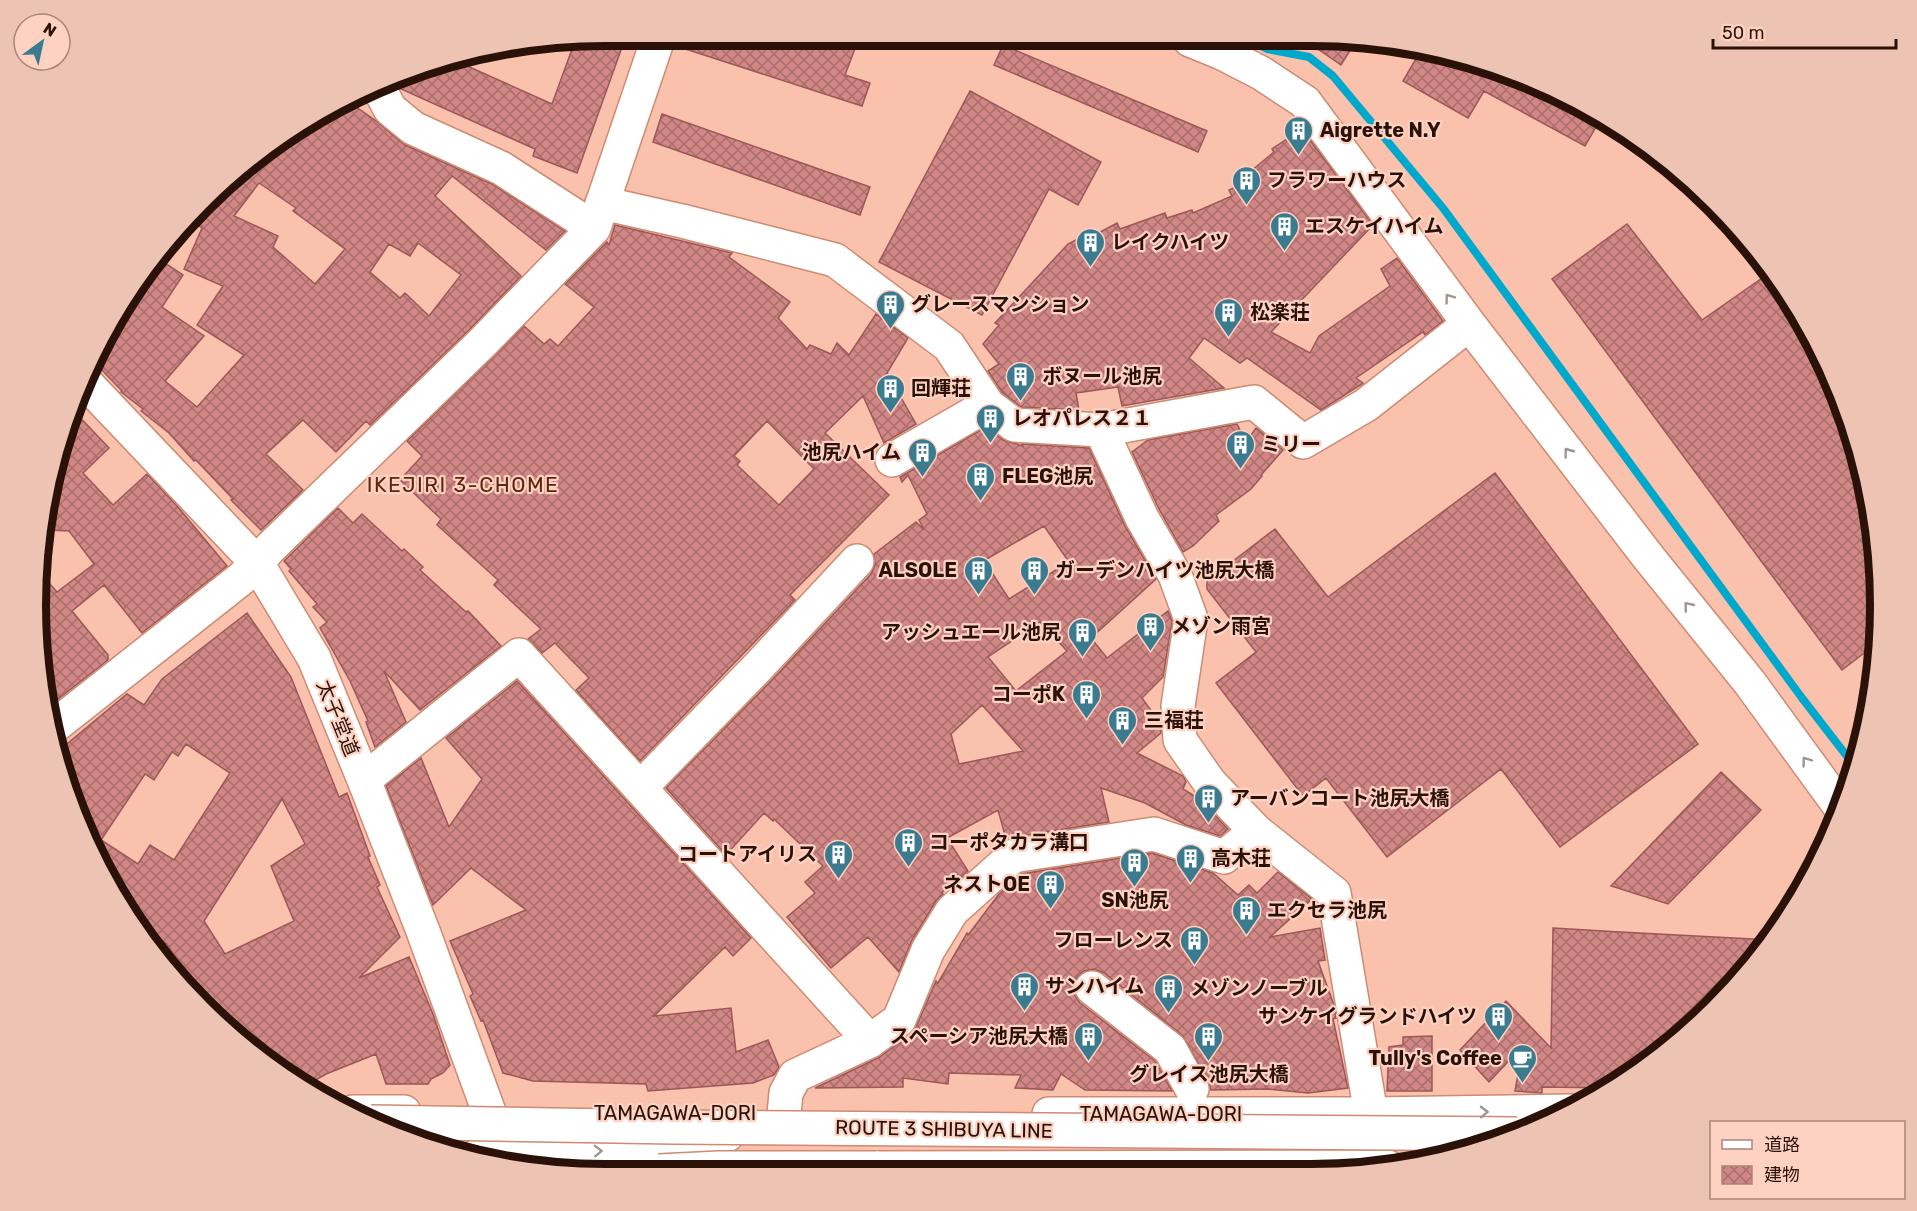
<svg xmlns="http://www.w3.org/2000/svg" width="1917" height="1211" font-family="Rubik,'Noto Sans JP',sans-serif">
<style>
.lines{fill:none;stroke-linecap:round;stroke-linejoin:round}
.stream{stroke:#00a8cc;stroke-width:8}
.building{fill:url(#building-cross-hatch);stroke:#9c5758;stroke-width:1.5;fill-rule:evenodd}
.minor-casing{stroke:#ce8a72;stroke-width:36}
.highway-casing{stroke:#ce8a72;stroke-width:36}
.minor{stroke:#fff;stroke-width:33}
.highway{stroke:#fff;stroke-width:33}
.highway-bridge-casing{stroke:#ce8a72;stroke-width:36;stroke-linecap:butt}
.highway-bridge{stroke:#fff;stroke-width:33}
.oneway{stroke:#a09490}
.labels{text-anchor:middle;stroke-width:4.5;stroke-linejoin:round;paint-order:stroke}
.poi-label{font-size:20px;font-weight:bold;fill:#2b1209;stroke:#fed2c2;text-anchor:start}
.street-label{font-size:20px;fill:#2b1209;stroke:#fed2c2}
.neighbourhood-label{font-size:21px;letter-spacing:1.5px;fill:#5d240e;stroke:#fed2c2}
.rim{fill:none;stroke:#2b1209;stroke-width:8}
</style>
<defs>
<pattern id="building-cross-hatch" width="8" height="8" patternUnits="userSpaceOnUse" patternTransform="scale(1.5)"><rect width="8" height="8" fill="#d08786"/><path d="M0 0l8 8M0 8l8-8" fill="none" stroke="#a96d6c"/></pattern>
</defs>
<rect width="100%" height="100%" fill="#fac1ad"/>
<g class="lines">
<path class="stream" d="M1248 40 1267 49 1309 57 1333 76 1443 208 1802 698 1856 768"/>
</g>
<path class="building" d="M609 36H626L577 173 533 156 535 149 401 89 396 79 423 66 456 61 552 104 575 41Z
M677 36 728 37 757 46 759 37 859 38 845 75 870 83 862 106 676 46Z
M1305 40 1356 41 1341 65Z
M1003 45 1207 131 1198 152 994 65Z
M1421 50 1529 79 1600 120 1585 146 1484 91 1468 118 1403 81Z
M970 91 1101 162 1078 205 1049 189 982 315 879 262Z
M349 102 375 120 405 145 492 184 565 231 546 250 452 176 435 196 521 276 470 329 370 425 366 421 336 452 303 420 266 454 303 490 261 530 231 500 233 499 196 460 194 461 169 433 141 411 143 409 121 392 122 391 97 365 156 257 183 275 162 307 204 336 165 381 197 407 244 355 197 325 223 286 184 269 202 228 193 222 289 132ZM259 183 296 208 293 211 345 249 315 284 273 247 278 236 234 216ZM418 243 461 275 429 316 405 293 400 298 370 272 389 244 410 256Z
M662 114 870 187 860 215 653 142Z
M1302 129 1373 225 1271 332 1310 353 1319 336 1390 286 1381 269 1397 258 1443 321 1425 335 1423 332 1356 378 1363 383 1362 384 1321 410 1247 358 1240 363 1204 338 1189 358 1224 388 1122 406 1118 387 1076 393 1079 410 1021 407 1002 392 988 371 999 364 983 344 999 325 995 323 1068 244 1091 232 1093 236 1117 223 1120 229 1165 213 1167 218 1192 210 1193 213 1232 196 1229 190 1256 177 1251 171 1274 152 1272 149Z
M1627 224 1702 320 1768 274 1805 321 1851 423 1876 532 1880 641 1842 670 1552 279Z
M615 225 732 253 729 257 790 302 778 318 807 349 810 345 831 354 837 343 849 355 876 314 908 338 887 373 916 424 884 443 863 396 825 433 889 495 790 595 795 600 640 761 576 690 589 678 555 643 542 653 528 639 541 629 494 585 498 580 437 525 441 519 400 480 422 456 407 441 524 326 544 344 550 339 558 346 594 307 565 284 607 242 609 245ZM767 421 814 469 779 505 737 465 740 461 734 456Z
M73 410 109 448 83 473 113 505 147 474 177 506 227 566 142 633 104 585 72 611 108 655V660L49 706 36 605 41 574 57 592 94 564 69 531 48 530 66 422Z
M1237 424 1246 442 1256 428 1283 450 1261 475 1262 476 1251 489 1216 515 1219 521 1193 546 1183 552 1159 509 1132 452 1148 440Z
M986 427 1003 440 1023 446 1022 444 1089 448 1125 526 1156 579 1091 638 1107 658 1168 611 1172 621 1163 677 1142 698 1160 723 1161 733 1137 753 1183 776 1186 782 1183 789 1198 798 1228 829 1220 836 1186 825 1145 803 1101 788 1109 822 1009 838 1005 835 998 810 947 838 968 871 950 887 942 892 943 894 936 901 912 940 899 972 868 937 831 968 787 917 815 893 805 882 823 866 774 819 773 821 764 813 726 855 666 788 772 680 871 574 875 565 874 554 916 522 924 530 919 520 927 514 908 475 902 482 900 477ZM1044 526 1069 562 1009 599 985 562V560ZM1040 622 1067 651 1016 691 988 657ZM982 705 1023 751 959 764 951 734Z
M1495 473 1698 744 1560 847 1501 769 1387 857 1326 778 1303 796 1216 683 1256 652 1207 589V581L1275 529 1328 597Z
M338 508 353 523 362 514 402 551 404 549 423 567 420 570 466 612 468 611 501 646 420 710 384 671 406 722 375 747 366 722 368 721 350 681 320 628 327 622 313 607 317 604 289 571 291 569 284 561Z
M247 613 291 677 339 797 347 793 370 856 368 857 380 885 377 887 400 937 359 978 409 957 433 1014 450 1065 443 1073 431 1079 428 1084H386L376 1054 326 1074 307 1085 259 1057 195 989 167 944 132 922 69 784 73 778 64 772 56 753 127 694 144 705 162 679ZM186 744 230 773 174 860 150 845 138 864 101 840 145 774 154 780 172 752 178 756ZM282 799 305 844 271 866 294 921 225 954 204 921Z
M517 681 751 938 733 956 725 947 654 1016 731 1008 736 1052 768 1040 779 1067 774 1075 753 1083 648 1091 646 1084 533 1081 503 1073 483 1020 481 1021 470 996 473 994 450 941 526 910 471 868 433 905 386 786 421 758 449 827 482 779 446 738Z
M1721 772 1761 810 1668 904 1611 886Z
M1152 853 1213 873 1238 895 1249 885 1257 893 1278 872 1312 899 1270 937 1320 928 1325 960 1318 961 1334 1005 1336 1018 1333 1019 1348 1088 1308 1093 1267 1089 1211 1090 1208 1080 1182 1035 1104 973 1094 969 1084 971 1077 977 1073 986 1075 996 1080 1003 1155 1061 1172 1091 1085 1090 1061 1074 1053 1090 1015 1088 1021 1075 949 1073 948 1084 903 1078V1087L815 1088 878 1058 910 1035 916 1027 936 981 938 983 967 933 968 935 999 894 1021 874Z
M1553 928 1620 932 1771 940 1763 952 1658 1057 1609 1088 1542 1087V1093L1515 1091 1523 1046 1489 1082 1460 1050 1506 1001 1551 1048Z
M1432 1036V1091H1387L1389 1047 1403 1045V1037Z"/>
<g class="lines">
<defs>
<path id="minor" d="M1190 40 1222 53 1261 73 1305 102 1469 324 1649 558 1750 683 1841 808
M379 88 390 109 413 128 501 168 594 228
M602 203 682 221 835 260 949 346 988 405 1014 425 1101 430 1142 518 1175 575 1191 619 1178 706 1180 740 1210 783 1256 831 1334 893 1371 1114
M87 384 257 563 314 658 364 780 423 931 489 1112
M1101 430 1254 402 1303 442 1366 405 1469 324
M892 460 988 405
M52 728 242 578 272 546 483 342 594 228 659 36
M364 780 519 655 870 1041
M640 788 758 667 857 561
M1092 988 1170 1049 1192 1089
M784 1114 786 1093 795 1076 870 1041 899 1020 928 950 952 911 1013 856 1154 834 1224 857 1256 831"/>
<path id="highway" d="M353 1112H404
M1049 1114H1371L1572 1111
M477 1156 654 1149 727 1135
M876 1168 1388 1167"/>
</defs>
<use href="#minor" class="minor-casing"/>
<use href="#highway" class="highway-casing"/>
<use href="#minor" class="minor"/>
<use href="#highway" class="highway"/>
<defs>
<path id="highway-bridge" d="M371 1122 674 1127 1517 1134
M659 1171 719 1168H876"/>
</defs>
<use href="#highway-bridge" class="highway-bridge-casing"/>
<use href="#highway-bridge" class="highway-bridge"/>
</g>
<defs><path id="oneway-chevron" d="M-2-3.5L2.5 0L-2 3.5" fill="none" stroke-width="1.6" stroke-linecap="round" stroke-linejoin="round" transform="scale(1.5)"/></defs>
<g class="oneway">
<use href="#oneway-chevron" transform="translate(1449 298) rotate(-126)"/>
<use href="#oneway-chevron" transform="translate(1568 452) rotate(-127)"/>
<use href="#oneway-chevron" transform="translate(1688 606) rotate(-129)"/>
<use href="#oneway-chevron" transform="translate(1806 761) rotate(-126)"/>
<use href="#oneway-chevron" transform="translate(1484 1112) rotate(-1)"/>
<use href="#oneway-chevron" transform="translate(598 1151) rotate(-2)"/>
</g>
<defs>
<symbol id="building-pin" viewBox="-11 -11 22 30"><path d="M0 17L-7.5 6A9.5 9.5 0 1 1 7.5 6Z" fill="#3b7b8f" stroke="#fed2c2"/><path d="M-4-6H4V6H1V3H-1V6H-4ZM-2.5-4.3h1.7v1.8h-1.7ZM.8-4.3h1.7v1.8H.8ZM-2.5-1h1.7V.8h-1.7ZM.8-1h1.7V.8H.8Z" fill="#fff"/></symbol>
<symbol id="cafe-pin" viewBox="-11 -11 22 30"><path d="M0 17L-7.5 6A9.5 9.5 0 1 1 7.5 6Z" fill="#3b7b8f" stroke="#fed2c2"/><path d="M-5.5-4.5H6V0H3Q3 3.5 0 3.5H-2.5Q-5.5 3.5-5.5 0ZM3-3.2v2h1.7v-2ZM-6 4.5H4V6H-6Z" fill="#fff"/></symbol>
</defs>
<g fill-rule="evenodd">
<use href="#building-pin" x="1282" y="114" width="33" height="45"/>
<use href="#building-pin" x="1230" y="164" width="33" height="45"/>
<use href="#building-pin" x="1268" y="210" width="33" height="45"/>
<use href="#building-pin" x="1074" y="226" width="33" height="45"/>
<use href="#building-pin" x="874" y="288" width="33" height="45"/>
<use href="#building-pin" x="1212" y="296" width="33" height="45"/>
<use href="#building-pin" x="1004" y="360" width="33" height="45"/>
<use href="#building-pin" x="874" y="372" width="33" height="45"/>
<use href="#building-pin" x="974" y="402" width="33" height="45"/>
<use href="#building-pin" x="1224" y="428" width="33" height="45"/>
<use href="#building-pin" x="906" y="436" width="33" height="45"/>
<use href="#building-pin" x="964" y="460" width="33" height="45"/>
<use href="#building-pin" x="962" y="554" width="33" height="45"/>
<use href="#building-pin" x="1018" y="554" width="33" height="45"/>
<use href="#building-pin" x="1134" y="610" width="33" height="45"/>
<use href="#building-pin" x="1066" y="616" width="33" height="45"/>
<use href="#building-pin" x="1070" y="678" width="33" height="45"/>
<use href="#building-pin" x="1106" y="704" width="33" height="45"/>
<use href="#building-pin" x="1192" y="782" width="33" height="45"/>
<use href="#building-pin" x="892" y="826" width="33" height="45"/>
<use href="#building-pin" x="822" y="838" width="33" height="45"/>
<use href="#building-pin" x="1174" y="842" width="33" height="45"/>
<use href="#building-pin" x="1118" y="846" width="33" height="45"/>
<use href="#building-pin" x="1034" y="868" width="33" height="45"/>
<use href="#building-pin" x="1230" y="894" width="33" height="45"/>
<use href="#building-pin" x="1178" y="924" width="33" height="45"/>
<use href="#building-pin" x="1008" y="970" width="33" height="45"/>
<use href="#building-pin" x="1152" y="972" width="33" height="45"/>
<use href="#building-pin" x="1482" y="1000" width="33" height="45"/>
<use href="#building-pin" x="1072" y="1020" width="33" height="45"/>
<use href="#building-pin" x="1192" y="1020" width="33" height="45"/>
<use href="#cafe-pin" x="1506" y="1042" width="33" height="45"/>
</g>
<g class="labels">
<g class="poi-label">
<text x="1320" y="137">Aigrette N.Y</text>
<text x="1267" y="187">フラワーハウス</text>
<text x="1305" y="233">エスケイハイム</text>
<text x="1111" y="249">レイクハイツ</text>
<text x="911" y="311">グレースマンション</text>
<text x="1250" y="319">松楽荘</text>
<text x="1042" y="383">ボヌール池尻</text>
<text x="911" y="395">回輝荘</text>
<text x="1012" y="425">レオパレス２１</text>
<text x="1261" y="451">ミリー</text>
<text x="901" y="459" text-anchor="end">池尻ハイム</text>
<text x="1002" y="483">FLEG池尻</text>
<text x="957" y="577" text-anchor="end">ALSOLE</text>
<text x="1055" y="577">ガーデンハイツ池尻大橋</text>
<text x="1171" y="633">メゾン雨宮</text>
<text x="1061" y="639" text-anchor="end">アッシュエール池尻</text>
<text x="1065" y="701" text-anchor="end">コーポK</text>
<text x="1144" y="727">三福荘</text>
<text x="1230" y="805">アーバンコート池尻大橋</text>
<text x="929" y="849">コーポタカラ溝口</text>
<text x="817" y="861" text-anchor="end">コートアイリス</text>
<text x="1211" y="865">高木荘</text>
<text x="1030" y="891" text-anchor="end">ネストOE</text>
<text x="1135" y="907" text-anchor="middle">SN池尻</text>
<text x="1267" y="917">エクセラ池尻</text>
<text x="1173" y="947" text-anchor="end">フローレンス</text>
<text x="1045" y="993">サンハイム</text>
<text x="1190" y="995">メゾンノーブル</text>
<text x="1477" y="1023" text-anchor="end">サンケイグランドハイツ</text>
<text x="1068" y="1043" text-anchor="end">スペーシア池尻大橋</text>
<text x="1502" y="1065" text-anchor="end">Tully's Coffee</text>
<text x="1209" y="1081" text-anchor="middle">グレイス池尻大橋</text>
</g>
<g class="street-label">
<text transform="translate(338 718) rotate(68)" y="7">太子堂道</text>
<text x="675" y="1120">TAMAGAWA-DORI</text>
<text x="1161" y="1121">TAMAGAWA-DORI</text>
<text transform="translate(944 1129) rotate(1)" y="7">ROUTE 3 SHIBUYA LINE</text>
</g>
<g class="neighbourhood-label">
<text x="463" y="492">IKEJIRI 3-CHOME</text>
</g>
</g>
<path d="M0 0H1917V1211H0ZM605 46H1311A559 559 0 0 1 1870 605V605A559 559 0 0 1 1311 1164H605A559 559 0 0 1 46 605V605A559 559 0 0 1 605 46Z" fill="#edc3b3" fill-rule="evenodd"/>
<path class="rim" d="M605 46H1311A559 559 0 0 1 1870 605V605A559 559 0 0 1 1311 1164H605A559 559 0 0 1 46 605V605A559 559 0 0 1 605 46Z"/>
<rect x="1710" y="1121" width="195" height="78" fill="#fed2c2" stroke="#aa8578" stroke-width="1.5"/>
<rect x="1722" y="1140" width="30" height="9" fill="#ffffff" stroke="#aa8578" stroke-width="1.5"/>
<text x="1764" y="1151" font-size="18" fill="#2b1209">道路</text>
<rect x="1722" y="1166" width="30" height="18" fill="url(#building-cross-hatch)" stroke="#aa8578" stroke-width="1.5"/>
<text x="1764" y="1181" font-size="18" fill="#2b1209">建物</text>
<g transform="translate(42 42) rotate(33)"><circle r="28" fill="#fed2c2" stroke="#aa8578" stroke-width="1.5"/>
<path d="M0-4.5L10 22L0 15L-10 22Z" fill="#3b7b8f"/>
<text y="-9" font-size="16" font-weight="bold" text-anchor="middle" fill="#2b1209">N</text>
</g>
<path d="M1713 39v9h183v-9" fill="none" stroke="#2b1209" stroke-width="3"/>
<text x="1722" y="39" font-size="18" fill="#2b1209" stroke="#fed2c2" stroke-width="4.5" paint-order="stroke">50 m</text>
</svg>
